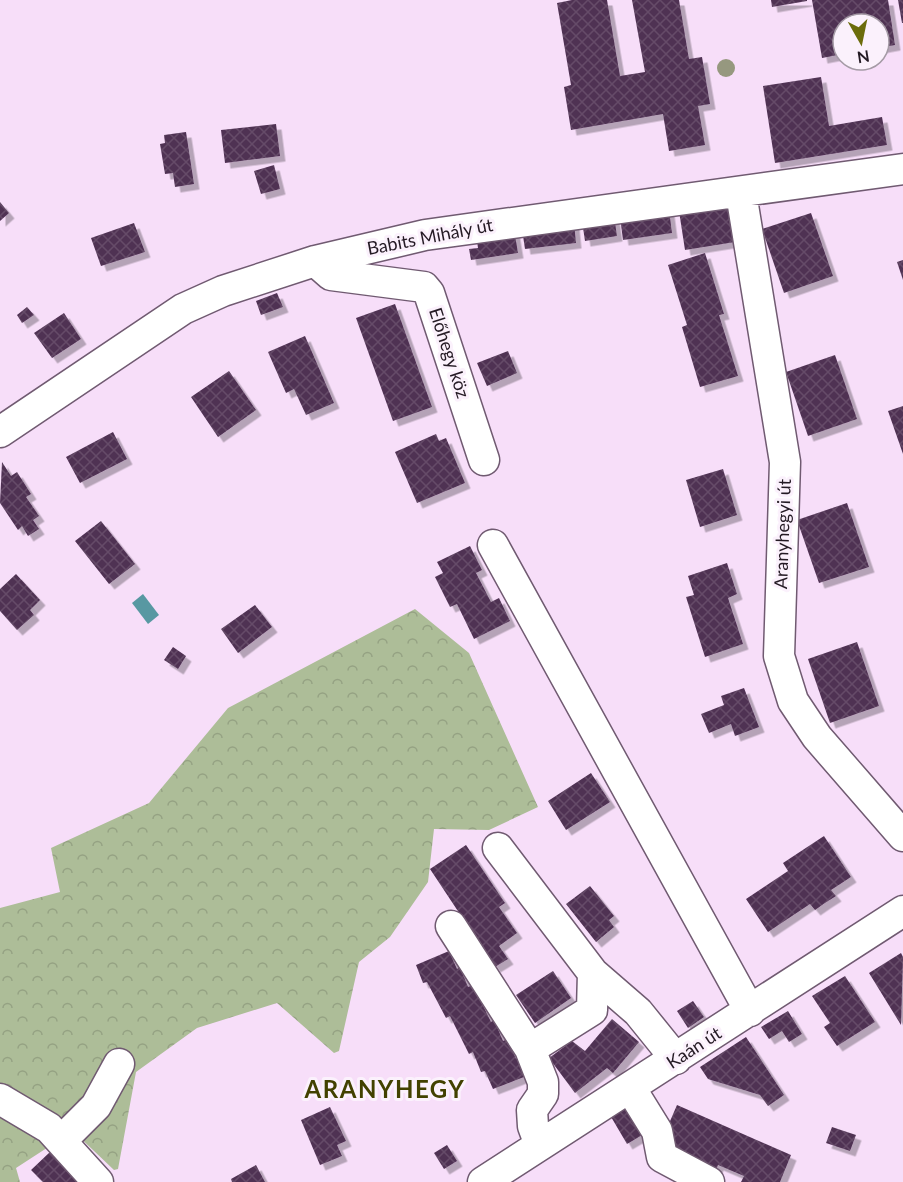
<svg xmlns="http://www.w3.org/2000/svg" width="903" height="1182" font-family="Lato,sans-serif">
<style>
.forest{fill:url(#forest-crowns)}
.water{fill:#5898a2}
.building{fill:url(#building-cross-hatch);filter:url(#shadow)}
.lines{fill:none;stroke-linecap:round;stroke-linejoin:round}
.minor-casing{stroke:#705a71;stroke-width:33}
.minor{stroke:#fff;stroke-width:30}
.tree{fill:#96987f}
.labels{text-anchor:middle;stroke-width:6;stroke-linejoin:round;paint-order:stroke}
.street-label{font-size:18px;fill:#241a24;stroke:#fbf1fc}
.district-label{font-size:24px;font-weight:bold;letter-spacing:1.5px;fill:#424100;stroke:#fbf1fc}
</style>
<defs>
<pattern id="forest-crowns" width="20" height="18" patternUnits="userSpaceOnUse" patternTransform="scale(1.5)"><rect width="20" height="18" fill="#adbd98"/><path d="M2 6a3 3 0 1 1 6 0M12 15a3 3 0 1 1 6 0" fill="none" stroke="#95a283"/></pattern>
<pattern id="building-cross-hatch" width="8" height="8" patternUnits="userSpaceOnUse" patternTransform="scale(1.5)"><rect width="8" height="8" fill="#4f3153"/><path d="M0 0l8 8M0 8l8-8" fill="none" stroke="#654c68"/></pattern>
<filter id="shadow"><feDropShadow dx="5.5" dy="5.5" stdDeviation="0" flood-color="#0004"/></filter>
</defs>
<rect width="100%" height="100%" fill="#f7def9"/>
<path class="forest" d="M415 609 469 653 538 807 489 830 434 829 428 882 390 937 359 962 339 1051 334 1053 277 1003 197 1028 136 1072 118 1169 114 1170 73 1131 16 1168 20 1182H0V908L60 892 51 848 149 803 228 708Z"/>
<path class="water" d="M143 594 159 615 148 624 132 603Z"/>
<path class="building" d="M572 0H607L620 76 645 72 632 0H679L689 59 702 57 710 104 698 106 705 145 669 151 663 114 571 130 564 87 571 85 557 3Z
M771 0H807V1L772 7Z
M812 0H888L895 45 879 48V24H843V54L822 58Z
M898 0H903V23H902Z
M821 77 829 126 882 117 887 145 775 163 763 86Z
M276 124 280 156 225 163 221 130Z
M186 132 194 184 175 187 173 173 165 174 160 144 165 143 164 135Z
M274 165 280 189 261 194 254 171Z
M0 202 9 213 0 221Z
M729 203 735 242 685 250 679 211Z
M669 210 672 233 623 240 620 217Z
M811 213 833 276 784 293 762 229Z
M614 216 617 236 585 241 582 221Z
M134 223 145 252 101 266 91 238Z
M574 223 576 243 525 249 522 229Z
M514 229 518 253 471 260 469 249 478 248 476 234Z
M705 253 724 314 719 315 738 376 700 387 682 327 687 325 668 265Z
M903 260V280L897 262Z
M277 293 283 307 261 315 256 301Z
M395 304 432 407 393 421 356 318Z
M27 307 34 315 22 323 17 315Z
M64 313 81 339 52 358 34 333Z
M305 336 334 403 306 415 294 389 286 393 268 352Z
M508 351 517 373 487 386 477 363Z
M835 355 857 419 808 436 786 372Z
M229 371 256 410 218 437 191 397Z
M903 406V454L888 411Z
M113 432 127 459 80 483 66 457Z
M436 434 439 441 446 438 465 483 417 503 395 452Z
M2 462 11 476 17 472 31 494 26 497 39 516 33 520 39 529 28 536 22 526 18 530 0 503Z
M723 469 737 515 700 527 686 480Z
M847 503 869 567 819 583 797 520Z
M101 521 135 564 109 584 75 541Z
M470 546 482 570 476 573 491 602 499 598 510 621 474 639 457 604 450 607 435 577 443 573 437 562Z
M727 563 737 594 728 598 743 644 705 657 686 597 694 595 688 576Z
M16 574 40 600 30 610 34 615 17 630 0 611V589Z
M255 605 272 627 238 653 221 629Z
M857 642 879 706 830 723 808 659Z
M173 647 186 656 178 669 164 660Z
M744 688 759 727 735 736 731 724 709 733 701 714 724 705 721 696Z
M591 773 610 802 566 830 548 801Z
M824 836 851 877 831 890 836 896 825 903 815 910 810 904 768 932 746 899 788 871 783 863Z
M466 845 505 903 499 907 517 933 499 946 508 959 495 967 430 869Z
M590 886 614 916 609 920 614 927 596 942 566 904Z
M449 951 457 969 460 967 468 987 473 985 491 1022 494 1020 503 1041 508 1039 516 1059 521 1057 529 1075 493 1089 485 1071 481 1072 473 1052 469 1054 450 1016 446 1018 427 982 423 983 416 965Z
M901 953 903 957 901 1025 869 973Z
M553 971 571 998 535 1023 516 995Z
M845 976 875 1022 837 1046 824 1027 830 1023 812 996Z
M693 1001 704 1017 688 1028 677 1011Z
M788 1011 802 1034 789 1042 782 1031 769 1039 761 1027Z
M612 1019 639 1042 613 1073 607 1068 575 1093 549 1058 572 1041 585 1051Z
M746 1037 784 1095 768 1106 760 1095 708 1079 700 1067Z
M624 1100 644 1134 627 1144 607 1110Z
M677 1105 791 1155 780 1182H741L744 1176 718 1165 714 1176 661 1142Z
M330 1107 346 1141 337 1145 342 1156 320 1165 301 1120Z
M832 1127 856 1135 850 1151 826 1143Z
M447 1145 457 1161 444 1169 434 1153Z
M50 1152 77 1181 76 1182H43L31 1170Z
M256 1165 265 1182H232L231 1179Z"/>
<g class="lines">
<defs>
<path id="minor" d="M741 193 785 462 779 656 793 701 817 737 903 836
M315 261 331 275 424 287 429 293 484 460
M0 432 183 309 223 291 315 261 425 235 903 169
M493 545 750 1011
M498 848 593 973 638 1012 676 1059
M451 926 530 1049 592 1010 593 973
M530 1049 543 1082V1094L532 1110 533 1126 540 1145
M631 1089 657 1131 662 1157 709 1182
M0 1099 49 1128 98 1182
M61 1141 96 1106 119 1064
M483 1182 903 911"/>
</defs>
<use href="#minor" class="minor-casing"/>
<use href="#minor" class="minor"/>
</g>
<circle class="tree" cx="726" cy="68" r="9"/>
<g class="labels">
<g class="street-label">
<text transform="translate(430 237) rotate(-11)" y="6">Babits Mihály út</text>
<text transform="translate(449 353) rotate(72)" y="6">Előhegy köz</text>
<text transform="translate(783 534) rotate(-88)" y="6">Aranyhegyi út</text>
<text transform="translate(694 1048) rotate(-33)" y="6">Kaán út</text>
</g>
<g class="district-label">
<text x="385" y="1098">ARANYHEGY</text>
</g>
</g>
<g transform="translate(861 42) rotate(171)"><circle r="28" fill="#fbf1fc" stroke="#a59ba6" stroke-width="1.5"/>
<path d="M0-4.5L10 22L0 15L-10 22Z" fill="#6c6c0b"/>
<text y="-9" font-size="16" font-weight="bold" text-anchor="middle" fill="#241a24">N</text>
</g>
</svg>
